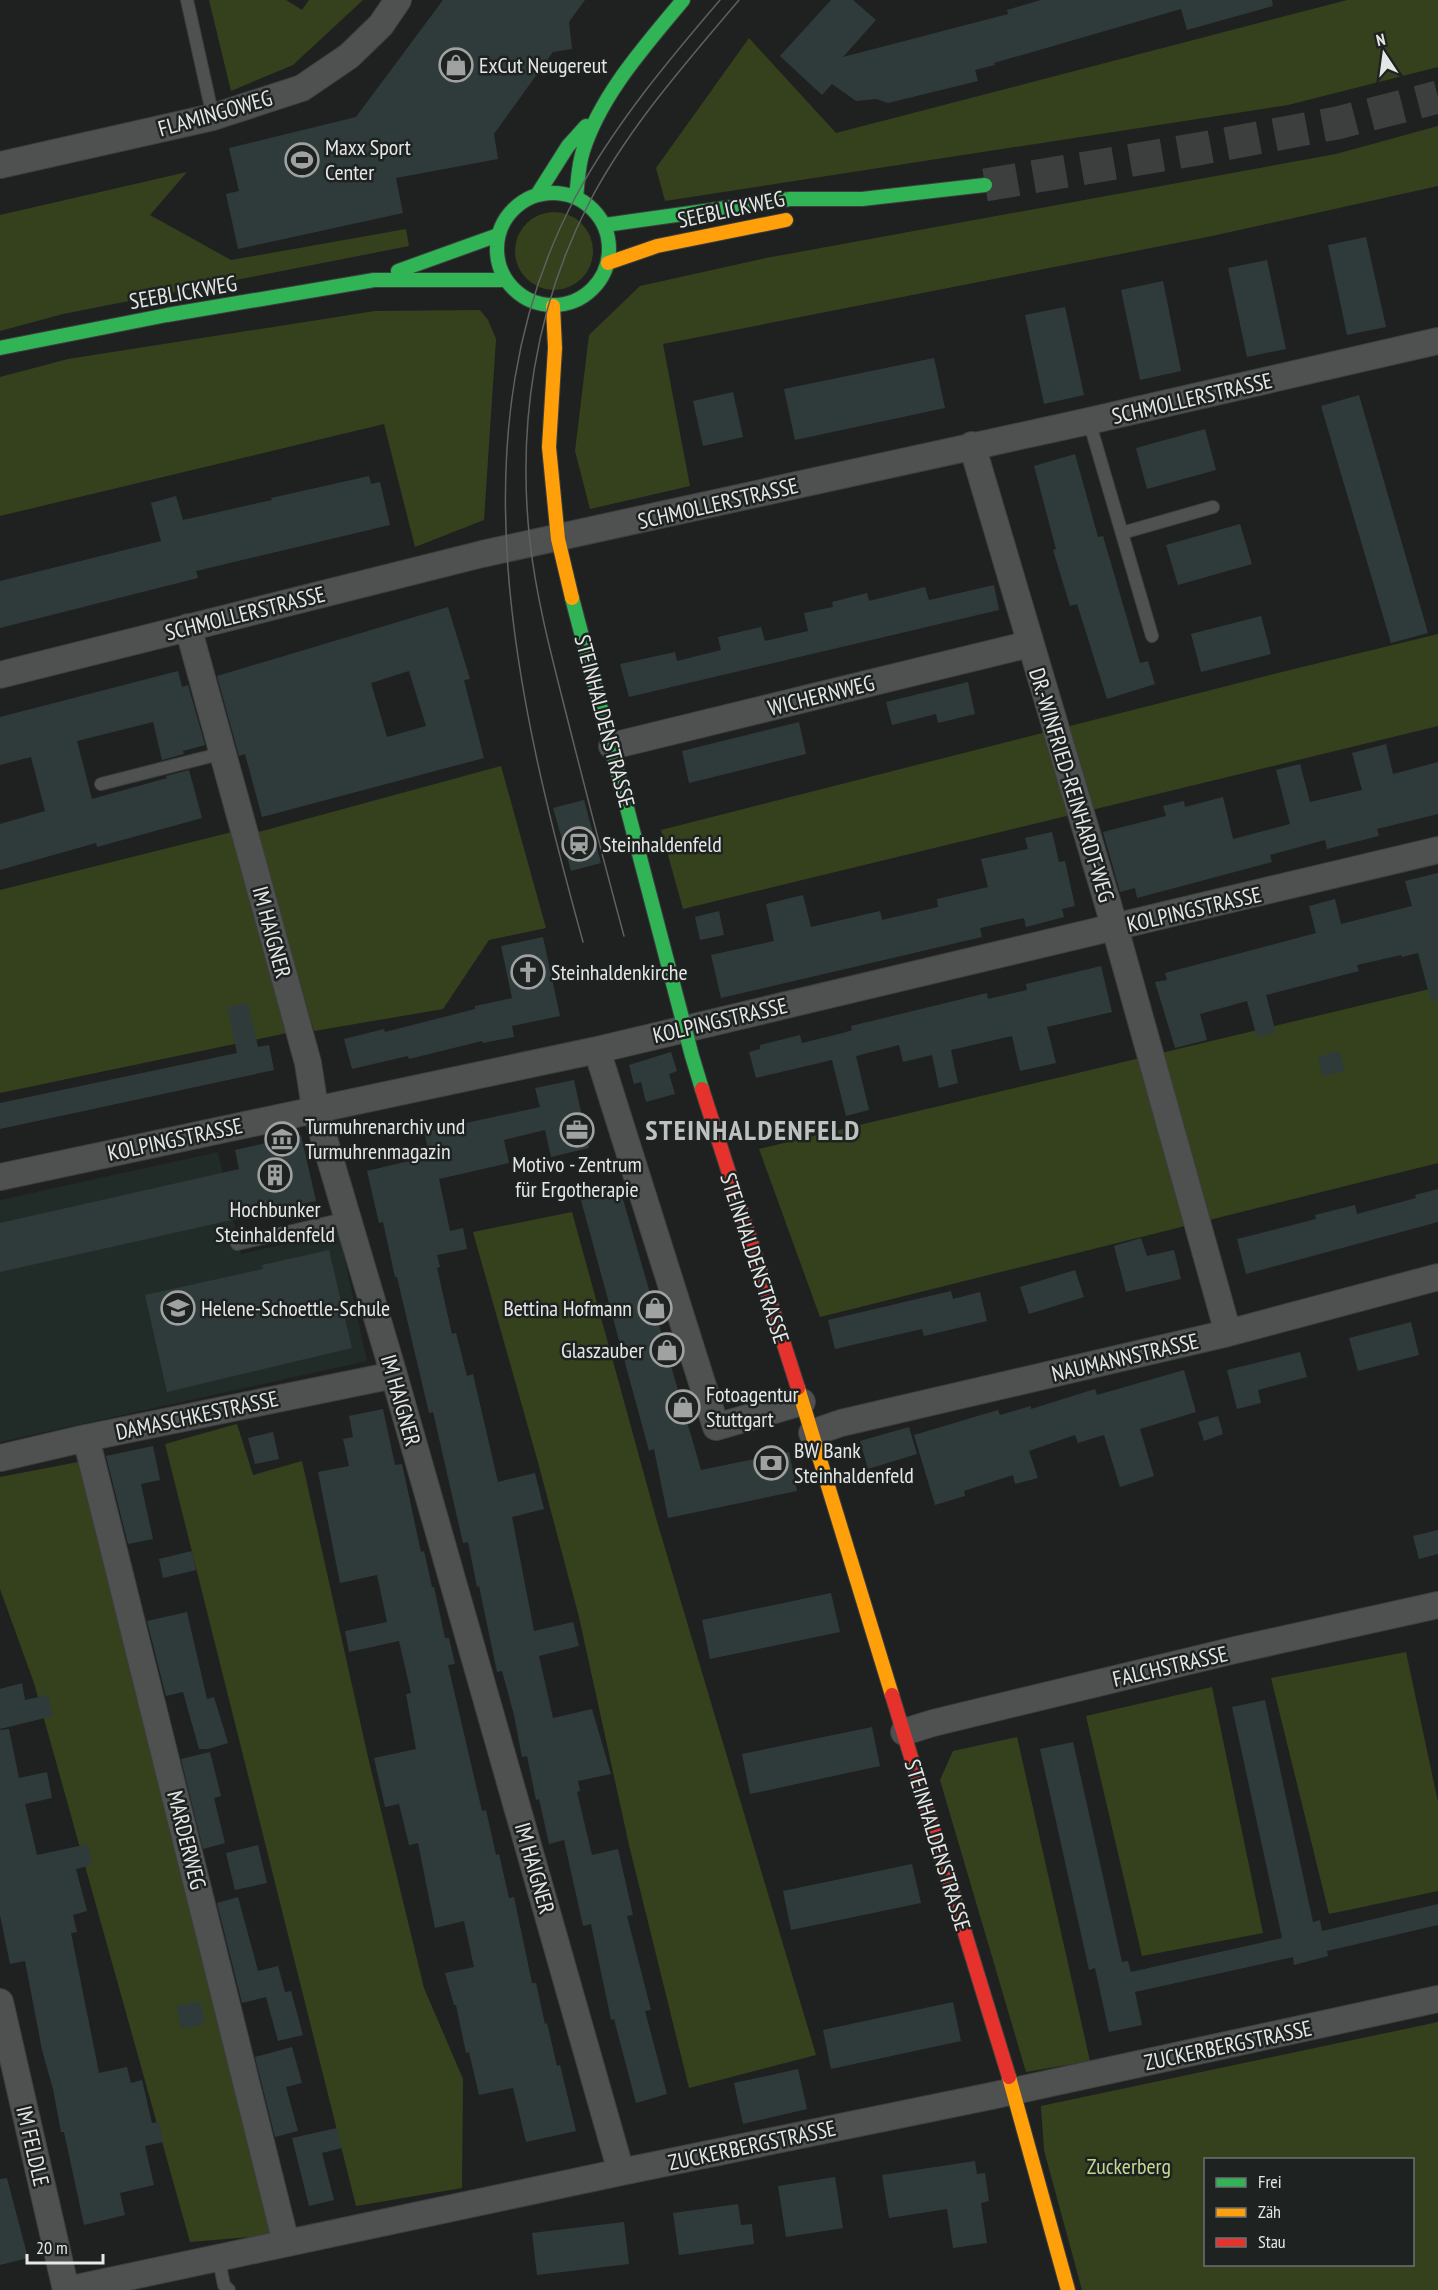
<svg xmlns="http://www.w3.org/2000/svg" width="1438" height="2290" font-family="'PT Sans Narrow',sans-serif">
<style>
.built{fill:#212b27}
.green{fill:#35411d;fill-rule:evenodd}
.building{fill:#2f3b3b;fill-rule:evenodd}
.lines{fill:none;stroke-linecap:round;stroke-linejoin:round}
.secondary-tunnel{stroke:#3d3f3e;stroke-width:33;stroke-dasharray:33 16;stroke-linecap:butt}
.lane-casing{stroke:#3d3e3e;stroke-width:14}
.street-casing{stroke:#3d3e3e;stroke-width:28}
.fast-casing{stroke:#3d3e3e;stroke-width:16}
.slow-casing{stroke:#3d3e3e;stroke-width:16}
.jam-casing{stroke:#3d3e3e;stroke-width:16}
.lane{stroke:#4f5150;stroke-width:12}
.street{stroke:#4f5150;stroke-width:26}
.fast{stroke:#30b455;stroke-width:14}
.slow{stroke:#ff9f0a;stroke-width:14}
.jam{stroke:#e5322d;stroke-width:14}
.tram{stroke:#5f6160;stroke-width:1.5}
.labels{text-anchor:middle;stroke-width:5;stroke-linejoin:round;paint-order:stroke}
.poi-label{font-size:22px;fill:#e4e7e6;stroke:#1e2221;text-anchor:start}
.street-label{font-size:22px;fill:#e4e7e6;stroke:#1e2221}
.park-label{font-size:22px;fill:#c2da8f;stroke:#1e2221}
.district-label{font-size:28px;font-weight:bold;letter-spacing:1.5px;fill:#bdc2c0;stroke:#1e2221}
</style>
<rect width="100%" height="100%" fill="#1f2120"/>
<path class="built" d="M218 1152 241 1254 339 1232 367 1361 0 1442V1200Z"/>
<path class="green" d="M209 0H286L302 10 309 0H363L293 65 231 91Z
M1347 0H1438V67L1288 105 665 201 656 168 749 38 836 133Z
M1438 126V186L1212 236 663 344 690 486 590 509 575 451 589 335 640 286 766 258 1336 154Z
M187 172 150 215 231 260 406 229 409 246 63 314 0 331V215Z
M515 251a39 39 0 1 1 78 0a39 39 0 1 1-78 0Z
M480 310 488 320 496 339 484 520 415 547 384 424 0 516V377L68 359 375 311Z
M1438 634V726L683 909 661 830 1290 670Z
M501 766 546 928 489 940 443 1009 314 1031 255 833Z
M232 832 287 1033 0 1093V890Z
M1438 987V1163L820 1317 759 1149Z
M572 1212 656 1518 816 2055 689 2088 629 1845 579 1617 539 1466 473 1232Z
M237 1424 253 1475 302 1461 368 1757 424 1988 463 2079 462 2188 356 2206 165 1444Z
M78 1462 185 1889 275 2235 190 2242 34 1683 0 1589V1477Z
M1406 1652 1438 1802V1891L1329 1914 1271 1678Z
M1212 1687 1263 1933 1142 1956 1086 1716Z
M1017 1737 1090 2061 1026 2072 940 1780 953 1751Z
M1438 2022V2290H1082L1044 2150 1041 2106ZM1206 2160H1412V2264H1206Z"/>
<path class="building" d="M443 0H585L569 22 572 49 553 52 494 134 498 159 396 178 403 213 238 249 226 194 239 191 229 148 356 117Z
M831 0H853L876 20 843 57 1008 14 1007 10 1041 0H1272L1273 6 1187 30 1181 9 994 63 995 65 975 70 978 81 888 103 876 99 856 101 832 84 822 95 780 56Z
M1366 237 1386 327 1347 335 1328 245Z
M1267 260 1286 349 1247 357 1228 268Z
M1163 281 1181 371 1140 380 1121 290Z
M1065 307 1084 395 1044 404 1025 315Z
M934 358 945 408 795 440 784 389Z
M733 392 743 437 703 446 693 401Z
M1359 395 1428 633 1391 643 1321 406Z
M1205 429 1216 470 1147 489 1136 448Z
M1075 454 1098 537 1103 536 1140 663 1148 661 1155 684 1107 699 1077 604 1070 606 1053 550 1056 549 1034 466Z
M369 476 371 484 380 482 390 525 196 571 198 578 0 628V581L161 541 151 503 176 496 183 520 272 500 271 498Z
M1240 524 1252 564 1178 585 1166 545Z
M994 585 999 610 629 697 620 664 675 652 677 661 721 650 718 637 761 627 765 641 808 631 804 613 833 607 832 602 867 593 869 601 925 587 929 600Z
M448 607 470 679 464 680 484 758 262 817 245 754 239 756 217 676ZM409 671 426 726 387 737 371 683Z
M1261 616 1271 654 1201 672 1191 634Z
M178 671 182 687 188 685 205 745 183 751 184 754 162 760 153 722 77 741 92 799 167 778 166 776 189 770 202 818 97 847 96 843 0 870V824L45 811 31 757 0 765V717Z
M968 682 975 714 938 723 936 714 892 725 886 702Z
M799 722 806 754 689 783 682 751Z
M1386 744 1393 774 1438 762V814L1377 829 1379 836 1327 849 1325 840 1270 855 1272 862 1137 898 1135 888 1120 892 1103 832 1166 816 1163 806 1184 801 1185 807 1223 797 1233 839 1290 824 1276 770 1300 764 1310 802 1362 790 1352 753Z
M584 800 601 863 571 871 553 808Z
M1052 832 1059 862 1065 861 1075 906 1062 909 1064 917 1026 927 1024 918 980 928 982 937 721 998 711 955 774 941 766 904 803 895 811 927 880 911 882 920 938 907 937 899 988 887 981 859 1028 849 1025 838Z
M1438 873V1000L1431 1001 1418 953 1402 957 1401 955 1357 965 1359 971 1266 995 1276 1033 1257 1037 1247 1001 1200 1014 1207 1040 1175 1048 1155 982 1167 980 1165 973 1316 933 1309 906 1335 899 1341 924 1412 906 1405 881Z
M719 911 724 935 700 940 695 917Z
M543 937 560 1016 512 1026 514 1037 483 1043 482 1041 409 1059 408 1056 352 1069 344 1039 384 1029 385 1032 475 1009V1006L512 998 501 946Z
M1101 966 1112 1012 1047 1027 1056 1063 1020 1071 1012 1036 951 1050 958 1083 939 1088 932 1055 903 1062 899 1045 856 1056 869 1110 846 1116 832 1060 756 1078 749 1052 760 1049V1045L800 1035 802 1043 843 1033 852 1030 851 1026 987 993 988 999 1027 990 1026 984Z
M248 1003 258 1047 269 1045 274 1070 0 1129V1103L237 1053 227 1007Z
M1339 1051 1345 1071 1323 1076 1318 1057Z
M671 1052 677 1071 669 1074 675 1094 646 1102 641 1082 634 1084 629 1065Z
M574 1080 589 1148 551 1157 545 1130 504 1140 509 1163 439 1179 450 1231 463 1228 467 1249 437 1255 440 1267 437 1268 452 1334 456 1333 467 1376 473 1374 498 1482 535 1473 544 1509 512 1517 534 1631 573 1622 579 1646 539 1656 553 1718 592 1709 611 1774 578 1781 580 1791 577 1792 592 1855 618 1849 633 1915 627 1916 651 2010 645 2011 667 2094 636 2103 614 2019 611 2020 591 1924 583 1926 564 1840 549 1844 539 1799 536 1800 527 1756 522 1757 514 1715 502 1671 497 1672 479 1586 477 1587 468 1542 463 1543 433 1412 429 1413 397 1277H395L383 1222 379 1223 367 1171 430 1156 424 1132 540 1107 535 1088Z
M301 1135 316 1201 0 1272V1223L239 1169 235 1150Z
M620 1189 701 1470 789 1452 797 1491 668 1518 654 1449 649 1451 581 1200Z
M1438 1189V1222L1246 1274 1237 1239 1316 1219 1315 1215 1355 1205 1357 1214 1416 1198 1415 1195Z
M1141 1238 1147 1256 1174 1250 1181 1279 1126 1292 1114 1246Z
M329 1250 352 1348 167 1392 145 1295 263 1269 262 1265Z
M1075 1270 1084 1297 1029 1314 1020 1287Z
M951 1291 953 1299 980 1292 987 1321 924 1336 922 1329 835 1349 828 1320Z
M1411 1322 1419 1355 1358 1371 1349 1338Z
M1300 1352 1307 1377 1258 1390 1261 1403 1237 1409 1227 1370Z
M1184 1370 1196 1412 1140 1429 1154 1476 1120 1487 1104 1435 1078 1443 1075 1435 1029 1451 1038 1478 1015 1484 1013 1475 964 1491 965 1496 935 1505 914 1435 998 1410 1000 1415 1031 1406V1409L1095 1389 1097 1395Z
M383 1409 395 1465 402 1464 421 1552 424 1551 432 1587H434L445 1638H449L455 1664 448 1665 482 1811 486 1810 496 1855 499 1854 509 1898 514 1897 532 1983H536L545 2024 547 2023 557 2066 560 2065 576 2131 526 2142 513 2088 479 2095 469 2052 466 2053 456 2005H454L445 1973 474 1967 464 1921 435 1928 418 1843 409 1845 399 1804 385 1807 374 1758 416 1749 406 1694 411 1693 399 1641 349 1652 345 1631 387 1622 377 1575 340 1583 318 1472 349 1466 343 1439 353 1437 349 1416Z
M1218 1416 1223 1434 1204 1441 1198 1422Z
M909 1427 917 1454 868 1469 860 1441Z
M273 1432 279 1459 255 1464 248 1438Z
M153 1446 160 1480 141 1484 153 1539 128 1544 106 1456Z
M1438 1530V1554L1419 1559 1413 1536Z
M192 1551 196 1570 163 1578 159 1559Z
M831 1593 840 1632 710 1659 702 1620Z
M187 1612 207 1699 214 1697 228 1743 208 1749H199L183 1692 166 1696 147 1621Z
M22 1683 25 1700 48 1695 53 1716 0 1729V1689Z
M1265 1700 1313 1922 1320 1920 1322 1931 1438 1904V1925L1327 1951 1328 1956 1294 1965 1293 1957 1135 1992 1142 2025 1109 2032 1095 1968 1089 1970 1040 1749 1073 1742 1122 1962 1128 1961 1131 1972 1282 1938 1232 1707Z
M872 1727 880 1766 750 1794 742 1754Z
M9 1729 19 1778 47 1772 52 1798 25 1804 37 1855 88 1844 92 1865 76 1869 87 1911 73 1915 77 1932 71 1933 99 2073 127 2067 131 2083 142 2080 152 2123 159 2122 163 2142 145 2146 154 2185 120 2193 125 2215 84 2225 64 2132H61L53 2089 42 2050 25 1961 10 1964 0 1915V1730Z
M210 1752 221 1796 214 1798 225 1843 203 1849 181 1759Z
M258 1845 267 1883 235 1890 226 1853Z
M912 1864 921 1903 791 1930 783 1891Z
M238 1897 258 1971 278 1966 285 1992 291 1991 303 2035 278 2041 266 1997 242 2003 217 1903Z
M200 2001 205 2024 181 2029 177 2006Z
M953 2002 961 2041 831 2069 823 2030Z
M292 2047 302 2083 286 2087 298 2131 275 2137 255 2057Z
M798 2069 807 2109 743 2124 734 2083Z
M337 2128 342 2148 322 2153 334 2200 309 2206 292 2138Z
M975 2161 977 2174 985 2173 989 2201 981 2203 987 2243 953 2248 947 2209 889 2218 882 2175Z
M835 2177 843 2228 786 2237 778 2186Z
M7 2178 28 2258 0 2265V2179Z
M738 2204 741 2225 752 2224 754 2244 679 2255 673 2213Z
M624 2222 629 2264 537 2275 532 2233Z"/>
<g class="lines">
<path class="secondary-tunnel" d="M985 185 1198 149 1337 123 1438 97"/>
<defs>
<path id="lane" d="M187 0 213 117
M1089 421 1152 636
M1122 533 1213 507
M101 784 223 753
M237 1244 348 1218
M218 2256 224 2285 229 2290"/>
<path id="street" d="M0 165 213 117 302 88 349 56 381 25 398 0
M972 445 1115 928 1228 1333
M188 627 308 1063 315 1108 394 1375 621 2172
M0 675 482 554 1089 421 1438 341
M612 746 1030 644
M597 1050 716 1427 802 1402
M0 1177 597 1050 1438 850
M812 1433 841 1423 1228 1333 1438 1277
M86 1438 286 2243
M0 1458 86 1438 394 1375
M904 1732 933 1723 1235 1650 1438 1605
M0 2002 66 2290
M67 2290 621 2172 991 2096 1438 1999"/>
<path id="fast" d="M497 249a56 56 0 1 1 112 0a56 56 0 1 1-112 0Z
M537 195 568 146 586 126
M576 197C578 182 578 166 583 151 601 94 646 45 683 0
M605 225 790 199H862L985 185
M398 271 498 235
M0 348 167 315 374 280H505
M572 598 692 1056 702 1089"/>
<path id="slow" d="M608 263 657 246 786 220
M553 306 555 348 549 447 558 539 572 598
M798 1388 892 1695
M1009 2077 1068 2290"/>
<path id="jam" d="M702 1089 798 1388
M892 1695 1009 2077"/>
</defs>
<use href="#lane" class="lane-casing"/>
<use href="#street" class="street-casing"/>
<use href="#fast" class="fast-casing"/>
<use href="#slow" class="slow-casing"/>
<use href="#jam" class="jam-casing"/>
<use href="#lane" class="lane"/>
<use href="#street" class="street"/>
<use href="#fast" class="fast"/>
<use href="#slow" class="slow"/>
<use href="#jam" class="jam"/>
<path class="tram" d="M624 936C605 866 587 796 569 725 554 665 537 604 530 542 517 427 535 307 589 203 628 128 685 64 739 0
M583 942C517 703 451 429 576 196 615 124 667 62 720 0"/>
</g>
<defs>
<symbol id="shop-ring" viewBox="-11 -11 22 22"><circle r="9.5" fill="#1e2221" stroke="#9fa2a1" stroke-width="1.5"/><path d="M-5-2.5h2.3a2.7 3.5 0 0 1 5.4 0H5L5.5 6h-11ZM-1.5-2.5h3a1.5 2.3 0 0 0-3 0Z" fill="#9fa2a1"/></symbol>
<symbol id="stadium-ring" viewBox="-11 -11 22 22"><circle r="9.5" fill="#1e2221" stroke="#9fa2a1" stroke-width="1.5"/><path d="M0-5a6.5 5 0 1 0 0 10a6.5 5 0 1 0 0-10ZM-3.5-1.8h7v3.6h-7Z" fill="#9fa2a1"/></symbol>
<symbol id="station-ring" viewBox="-11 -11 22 22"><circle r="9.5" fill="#1e2221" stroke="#9fa2a1" stroke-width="1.5"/><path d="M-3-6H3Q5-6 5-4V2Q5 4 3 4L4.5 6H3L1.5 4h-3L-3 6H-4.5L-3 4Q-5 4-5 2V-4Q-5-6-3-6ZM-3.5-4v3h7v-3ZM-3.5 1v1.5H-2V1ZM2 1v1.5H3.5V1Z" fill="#9fa2a1"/></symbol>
<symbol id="church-ring" viewBox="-11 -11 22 22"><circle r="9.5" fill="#1e2221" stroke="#9fa2a1" stroke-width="1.5"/><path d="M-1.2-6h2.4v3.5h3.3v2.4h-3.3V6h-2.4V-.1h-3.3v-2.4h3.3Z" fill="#9fa2a1"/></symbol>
<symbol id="office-ring" viewBox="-11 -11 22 22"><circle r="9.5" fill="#1e2221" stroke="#9fa2a1" stroke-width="1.5"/><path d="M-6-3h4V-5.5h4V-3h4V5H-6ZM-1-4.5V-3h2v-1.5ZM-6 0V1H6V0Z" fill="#9fa2a1"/></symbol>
<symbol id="museum-ring" viewBox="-11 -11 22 22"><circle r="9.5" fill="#1e2221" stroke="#9fa2a1" stroke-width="1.5"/><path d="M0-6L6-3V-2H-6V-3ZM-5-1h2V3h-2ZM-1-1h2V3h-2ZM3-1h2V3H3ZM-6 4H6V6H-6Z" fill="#9fa2a1"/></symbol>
<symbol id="building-ring" viewBox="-11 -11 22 22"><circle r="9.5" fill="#1e2221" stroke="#9fa2a1" stroke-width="1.5"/><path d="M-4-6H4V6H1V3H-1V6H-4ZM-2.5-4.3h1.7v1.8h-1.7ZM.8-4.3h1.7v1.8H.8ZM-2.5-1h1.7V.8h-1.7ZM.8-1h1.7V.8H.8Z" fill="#9fa2a1"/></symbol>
<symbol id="school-ring" viewBox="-11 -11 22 22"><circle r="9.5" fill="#1e2221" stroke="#9fa2a1" stroke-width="1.5"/><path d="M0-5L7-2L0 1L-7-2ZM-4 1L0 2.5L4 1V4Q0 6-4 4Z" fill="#9fa2a1"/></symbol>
<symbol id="bank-ring" viewBox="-11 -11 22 22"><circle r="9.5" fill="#1e2221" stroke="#9fa2a1" stroke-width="1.5"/><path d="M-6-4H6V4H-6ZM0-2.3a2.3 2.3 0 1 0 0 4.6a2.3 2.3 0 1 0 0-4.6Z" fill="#9fa2a1"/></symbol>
</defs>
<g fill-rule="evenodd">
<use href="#shop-ring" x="437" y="46" width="38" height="38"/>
<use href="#stadium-ring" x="283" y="141" width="38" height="38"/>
<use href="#station-ring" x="560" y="825" width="38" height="38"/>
<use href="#church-ring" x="509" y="953" width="38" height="38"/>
<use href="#office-ring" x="558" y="1111" width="38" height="38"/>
<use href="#museum-ring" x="263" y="1120" width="38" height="38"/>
<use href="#building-ring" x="256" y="1156" width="38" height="38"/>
<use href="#school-ring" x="159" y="1289" width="38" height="38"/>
<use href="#shop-ring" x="636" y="1289" width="38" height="38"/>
<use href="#shop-ring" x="648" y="1331" width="38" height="38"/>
<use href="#shop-ring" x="664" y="1388" width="38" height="38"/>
<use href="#bank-ring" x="752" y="1444" width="38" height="38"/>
</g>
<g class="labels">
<g class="poi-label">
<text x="479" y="73">ExCut Neugereut</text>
<text x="325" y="155">Maxx Sport<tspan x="325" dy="25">Center</tspan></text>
<text x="602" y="852">Steinhaldenfeld</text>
<text x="551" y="980">Steinhaldenkirche</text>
<text x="305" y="1134">Turmuhrenarchiv und<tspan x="305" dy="25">Turmuhrenmagazin</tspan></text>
<text x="577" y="1172" text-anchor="middle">Motivo - Zentrum<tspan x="577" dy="25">für Ergotherapie</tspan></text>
<text x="275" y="1217" text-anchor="middle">Hochbunker<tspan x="275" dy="25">Steinhaldenfeld</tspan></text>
<text x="201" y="1316">Helene-Schoettle-Schule</text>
<text x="632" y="1316" text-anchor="end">Bettina Hofmann</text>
<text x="644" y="1358" text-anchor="end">Glaszauber</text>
<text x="706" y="1402">Fotoagentur<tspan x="706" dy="25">Stuttgart</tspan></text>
<text x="794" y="1458">BW Bank<tspan x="794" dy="25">Steinhaldenfeld</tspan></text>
</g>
<g class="street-label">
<text transform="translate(215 113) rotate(-16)" y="8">FLAMINGOWEG</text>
<text transform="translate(731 209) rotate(-12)" y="8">SEEBLICKWEG</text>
<text transform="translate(183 292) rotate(-10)" y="8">SEEBLICKWEG</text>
<text transform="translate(1192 398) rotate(-13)" y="8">SCHMOLLERSTRASSE</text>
<text transform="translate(718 503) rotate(-13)" y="8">SCHMOLLERSTRASSE</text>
<text transform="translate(245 613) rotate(-14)" y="8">SCHMOLLERSTRASSE</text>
<text transform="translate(821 695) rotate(-14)" y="8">WICHERNWEG</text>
<text transform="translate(605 721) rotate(75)" y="8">STEINHALDENSTRASSE</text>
<text transform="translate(1072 785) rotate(73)" y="8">DR.-WINFRIED-REINHARDT-WEG</text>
<text transform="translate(1194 909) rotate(-13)" y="8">KOLPINGSTRASSE</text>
<text transform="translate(272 932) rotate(75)" y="8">IM HAIGNER</text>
<text transform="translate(720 1020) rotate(-13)" y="8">KOLPINGSTRASSE</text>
<text transform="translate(175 1139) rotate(-12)" y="8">KOLPINGSTRASSE</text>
<text transform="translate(755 1258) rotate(72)" y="8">STEINHALDENSTRASSE</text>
<text transform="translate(1125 1357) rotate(-13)" y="8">NAUMANNSTRASSE</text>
<text transform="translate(401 1400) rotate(74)" y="8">IM HAIGNER</text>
<text transform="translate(197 1415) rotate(-12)" y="8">DAMASCHKESTRASSE</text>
<text transform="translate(1170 1666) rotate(-13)" y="8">FALCHSTRASSE</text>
<text transform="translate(187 1840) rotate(76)" y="8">MARDERWEG</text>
<text transform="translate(938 1845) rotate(73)" y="8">STEINHALDENSTRASSE</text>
<text transform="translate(535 1868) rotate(74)" y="8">IM HAIGNER</text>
<text transform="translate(1228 2045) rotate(-12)" y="8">ZUCKERBERGSTRASSE</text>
<text transform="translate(752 2145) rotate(-12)" y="8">ZUCKERBERGSTRASSE</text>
<text transform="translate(33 2146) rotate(77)" y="8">IM FELDLE</text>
</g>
<g class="park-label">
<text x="1129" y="2174">Zuckerberg</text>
</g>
<g class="district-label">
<text x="753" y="1140">STEINHALDENFELD</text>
</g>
</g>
<rect x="1204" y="2158" width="210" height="108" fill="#1e2221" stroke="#6d7170" stroke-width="1.5"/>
<rect x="1216" y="2178" width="30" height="9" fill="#30b455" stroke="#6d7170" stroke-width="1.5"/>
<text x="1258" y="2188" font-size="18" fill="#e4e7e6">Frei</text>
<rect x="1216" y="2208" width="30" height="9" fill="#ff9f0a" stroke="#6d7170" stroke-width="1.5"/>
<text x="1258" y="2218" font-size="18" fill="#e4e7e6">Zäh</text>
<rect x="1216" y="2238" width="30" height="9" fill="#e5322d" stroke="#6d7170" stroke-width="1.5"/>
<text x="1258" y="2248" font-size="18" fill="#e4e7e6">Stau</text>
<g transform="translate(1384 54) rotate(347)" stroke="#1e2221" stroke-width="4.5" paint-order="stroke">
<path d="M0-4.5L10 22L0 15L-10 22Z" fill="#e4e7e6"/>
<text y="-9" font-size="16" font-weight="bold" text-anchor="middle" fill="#e4e7e6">N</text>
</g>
<path d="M27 2254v9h76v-9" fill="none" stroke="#e4e7e6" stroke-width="3"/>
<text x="36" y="2254" font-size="18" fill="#e4e7e6" stroke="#1e2221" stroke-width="4.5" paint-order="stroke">20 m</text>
</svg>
